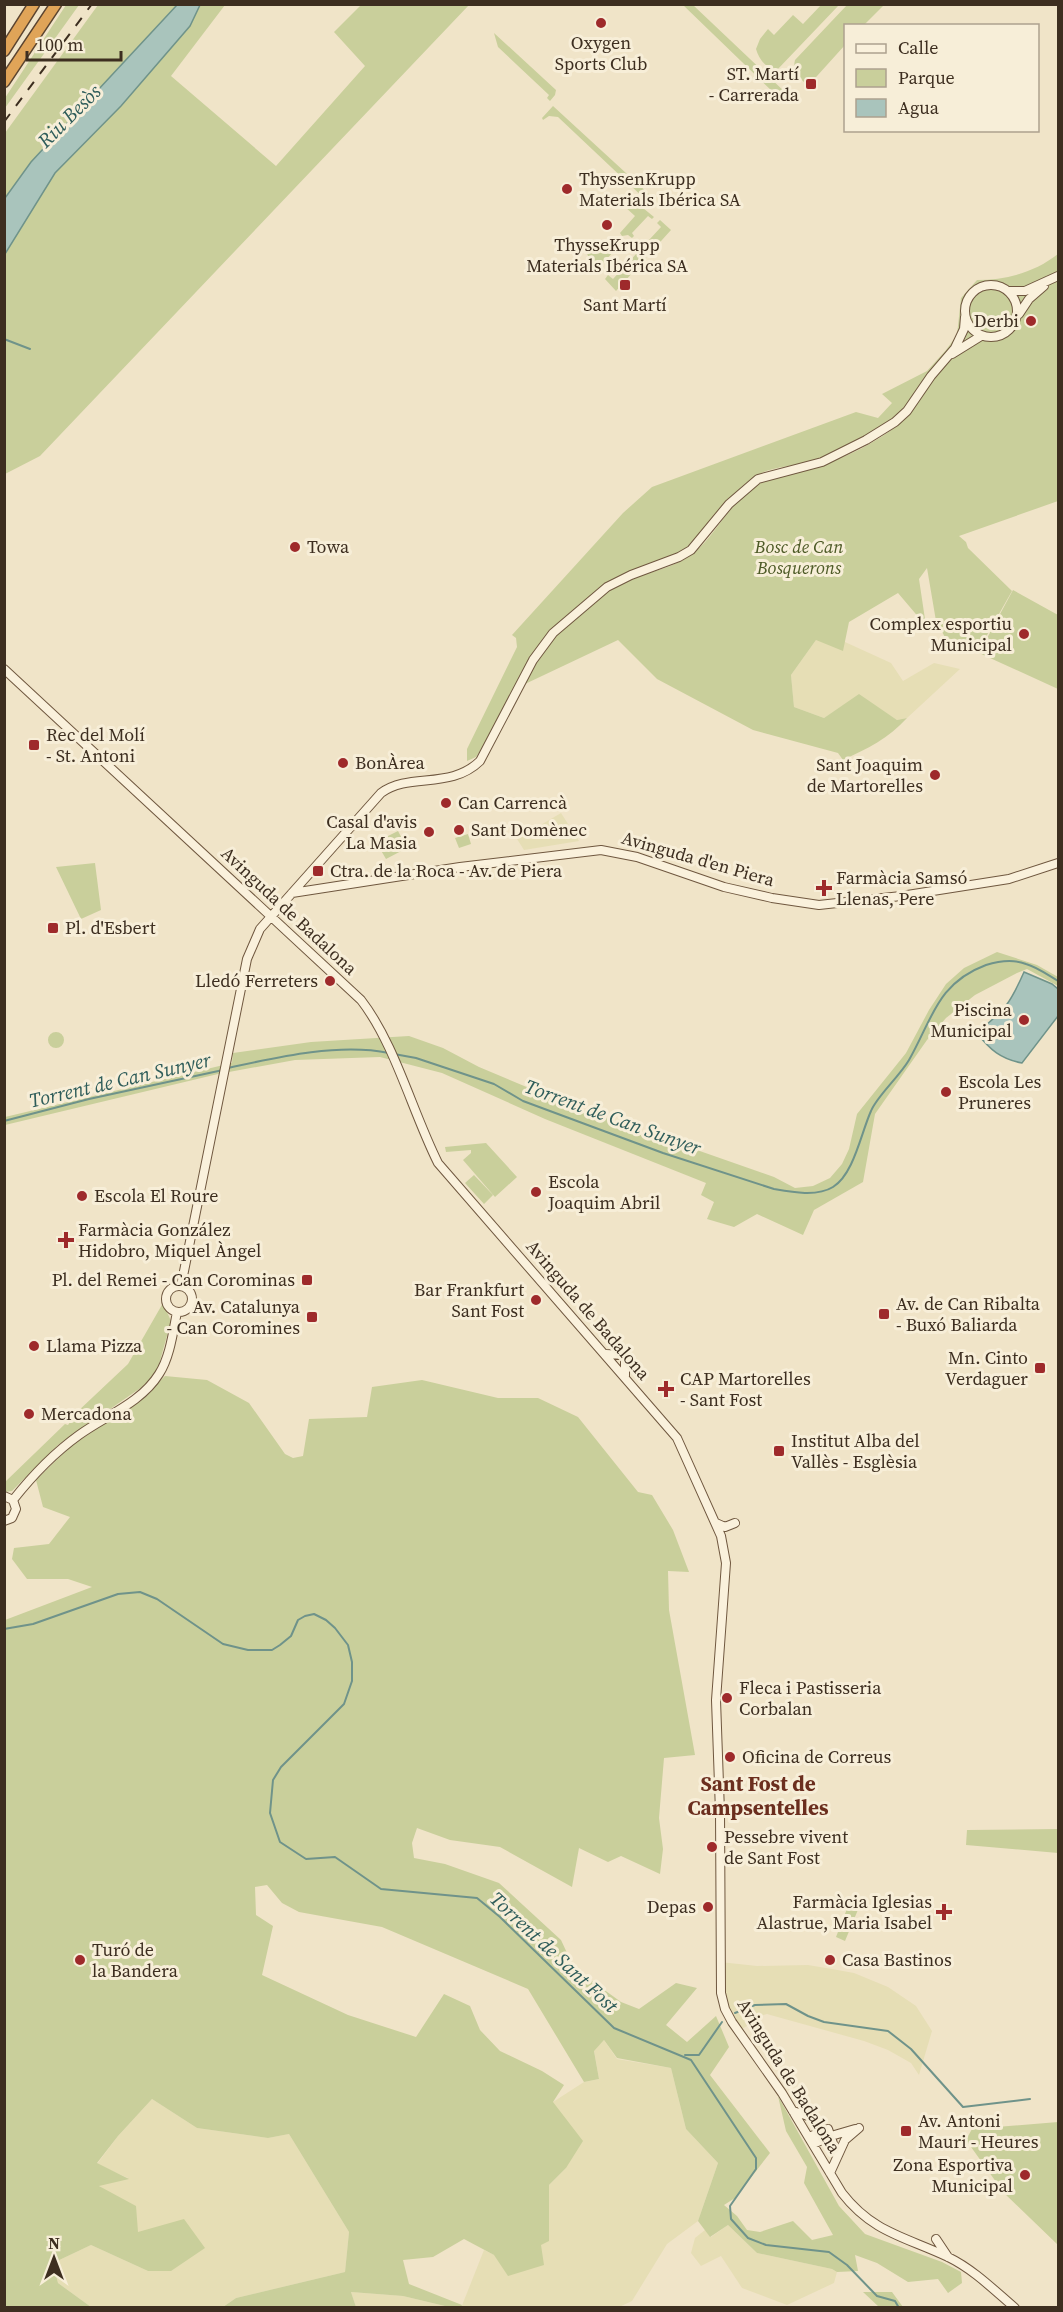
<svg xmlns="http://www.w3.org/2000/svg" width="1063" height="2312" font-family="'Source Serif 4',serif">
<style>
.farmland{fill:#e6deb5}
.green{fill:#c9cf9b}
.water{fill:#a9c4bc;stroke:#6f938a;stroke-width:1.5}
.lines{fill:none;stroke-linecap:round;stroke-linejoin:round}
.stream{stroke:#6f938a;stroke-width:2}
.secondary-casing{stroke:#6f573f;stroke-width:10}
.highway-casing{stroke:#5b4430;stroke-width:13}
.secondary{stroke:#faf1dc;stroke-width:8}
.highway{stroke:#e0a458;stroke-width:10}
.rail{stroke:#3d2e20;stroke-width:2;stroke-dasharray:10 10;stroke-linecap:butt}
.poi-dot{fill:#9e2a2b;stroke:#f7eed8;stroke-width:2}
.labels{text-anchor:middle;stroke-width:6;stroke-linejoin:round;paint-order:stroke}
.poi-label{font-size:18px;fill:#3d2e20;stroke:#f7eed8;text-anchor:start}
.park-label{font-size:18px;font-style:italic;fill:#4d5a26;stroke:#f7eed8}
.street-label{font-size:18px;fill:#3d2e20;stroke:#f7eed8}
.water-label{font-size:20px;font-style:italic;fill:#2f5d5a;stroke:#f7eed8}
.quarter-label{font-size:21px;font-weight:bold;fill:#6b2e1e;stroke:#f7eed8}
</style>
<rect width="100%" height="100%" fill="#f0e4c8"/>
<path class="farmland" d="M816 640 845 642 891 663 903 681 934 663 960 669 907 718 897 720 859 695 824 718 794 707 791 675Z
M561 813 579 841 524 850 517 839Z
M720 1962 757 1966 808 1965 832 1969 854 1973 888 1987 916 2006 932 2031 919 2075 911 2063 888 2050 864 2041 774 2016 767 2014 754 2018 747 2026 738 2031 725 2009Z
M604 2040 617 2059 671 2068 686 2129 718 2163 698 2221 667 2244 632 2301 617 2308H461L484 2250 494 2255 541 2244 549 2240V2185L566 2168 553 2102 584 2082 599 2079 594 2050Z
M152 2099 197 2128 268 2138 289 2134 349 2232 345 2272 236 2298 223 2307H91L58 2283 53 2263 91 2245 148 2271 138 2232 99 2185 128 2178 97 2164 118 2136Z
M728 2225 757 2253 832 2269 837 2272 834 2283 787 2305 742 2288 721 2256 701 2266 691 2253 695 2238 705 2230 711 2237Z
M351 2292 403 2296 449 2307H356Z"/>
<path class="green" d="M822 4 839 5 777 70C766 69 759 59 756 49L760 39 768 29 774 35 793 15 803 24Z
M66 5H79L5 108V98Z
M98 5H177L32 162 5 198V133Z
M200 5H225L171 76 276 166 365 66 334 32 361 5H469L40 456 5 474V254L55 173 121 106 190 26Z
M683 5H693L787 94 774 93Z
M847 5H884L864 25 846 26 845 45 808 86C799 77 792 72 795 60Z
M494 33 556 90 555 95 550 101 547 98 549 95 498 47Z
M553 106 651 196 647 201 558 117 549 116 543 120 542 118Z
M632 199 654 217 652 219 648 216 632 233 634 236 632 238 628 235 622 236 620 233 635 216 624 206Z
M660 220 671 230 616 291 605 279 608 275 613 279 661 227 657 223Z
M616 237 619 239 618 245 621 250 620 251 616 249 600 266 604 271 600 274 591 264 585 248 592 241 603 251Z
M1058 254V501L959 536 966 542 968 548 1012 591 978 651 946 639 936 621 927 568 919 579 926 626 898 593 849 622 843 651 816 640 791 675 794 707 824 718 859 694 897 720 907 718C889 738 867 749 843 760L838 753 753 730 657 679 618 640 525 684C530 674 535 662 542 652 558 628 606 589 633 578 653 571 679 566 695 552 720 530 733 495 765 481 777 476 791 475 804 471 840 461 885 440 911 413L906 408C879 431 844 452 810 462 792 467 772 466 756 476 725 495 711 531 682 552L604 585 550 632 529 660 486 742 476 757 467 761V749L517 647 516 638 512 635 623 513 652 487 856 412 878 418 892 403 882 394 927 371 946 350 957 335 961 298 977 280C1007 280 1035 272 1058 254Z
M1013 590 1058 615V689L979 653Z
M398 831 407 848 386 859 376 842Z
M468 834 471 844 459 848 455 838Z
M95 863 101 910 81 919 56 867Z
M997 952 1037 965 1058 977V986L1027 969 1017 973 975 995 946 1018 927 1040 875 1114 863 1182 814 1210 803 1235 757 1214 734 1227 707 1219 714 1202 701 1195 706 1183 545 1119 442 1073 380 1057 295 1060 218 1074 5 1125V1117L232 1063 233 1053 311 1042 409 1036 443 1048 479 1067 577 1108 774 1177 795 1188 813 1186 830 1178 842 1164 849 1149 857 1114 906 1053 929 1010 946 984 964 968Z
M48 1040a8 8 0 1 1 16 0a8 8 0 1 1-16 0Z
M486 1143 517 1177 495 1197 463 1160 471 1153V1150L446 1152 445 1147Z
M474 1175 493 1195 484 1204 465 1183Z
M163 1303 171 1321 157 1372 142 1387 58 1445 12 1491 5 1492V1482L65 1424 68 1425 76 1413 128 1364Z
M165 1376 207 1380 249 1403 285 1454 293 1458 303 1456 309 1419 367 1417 372 1387 422 1380 498 1398H538L578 1417 638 1492 652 1495 673 1530 689 1572 668 1571 669 1610 695 1755 664 1758 659 1818 663 1849 660 1874 621 1856 608 1862 579 1848 572 1887 500 1847 450 1840 417 1828 412 1843 414 1858 445 1864 499 1883 561 1940 574 1968 621 2002 639 2009 676 1983 697 1988 666 2025 687 2042 716 2016 729 2047 710 2075 770 2153 735 2198 724 2205 737 2216 747 2230 760 2232 793 2221 812 2240 833 2235 804 2183 807 2167 786 2131 778 2096 839 2206 865 2234 942 2262 961 2272 962 2283 948 2293 938 2279 908 2282 877 2263 855 2255 858 2271 837 2272 832 2269 757 2253 728 2225 710 2237 698 2221 718 2163 686 2129 671 2068 617 2058 604 2040 594 2051 599 2079 584 2082 528 1989 382 1927 299 1912 282 1903 267 1885 255 1887 256 1915 273 1926 262 1975 348 2015 416 2037 444 1994 470 2006 480 2030 500 2051 542 2071 564 2085 553 2102 583 2141 566 2168 549 2185V2241L541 2245 544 2265 508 2276 494 2255 464 2239 433 2257 403 2260 409 2284 462 2305 461 2307H449L403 2296 351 2292 356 2307H223L236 2298 345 2272 349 2232 289 2134 268 2138 197 2128 152 2099 118 2136 97 2163 129 2179 99 2186 136 2206 138 2232 184 2219 205 2248 171 2271H148L91 2245 53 2263 58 2283 91 2307 5 2308V1620L92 1587 68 1579H27L12 1559 14 1548 49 1544 70 1517 43 1507 36 1480 72 1445 139 1401Z
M1058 1829V1853L966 1845 967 1830Z
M852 1896 862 1900 845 1941 836 1937Z
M1058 2122V2245L1004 2193 966 2140 972 2129Z
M863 2292H892L903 2307H879Z"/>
<path class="water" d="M177 5H200L190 26 121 106 55 173 5 254V198L31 162Z
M1024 972 1052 984 1058 989V1016L1022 1063C1001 1059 990 1050 977 1033 1005 1009 1009 1006 1024 972Z"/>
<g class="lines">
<path class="stream" d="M4 339 30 349
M394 1054 416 1058 494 1084 523 1101 663 1153 774 1189C791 1192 817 1197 833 1187 854 1174 861 1133 871 1111 877 1096 899 1077 909 1060 932 1020 937 983 986 965 999 961 1013 959 1026 964 1037 967 1048 975 1058 981
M228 1068C278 1057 338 1043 389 1053
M4 1121 89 1099 223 1070
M4 1629 33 1624 118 1594 140 1592 157 1599 223 1644 248 1650H272L280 1645 291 1636 298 1620 305 1616 314 1614 326 1620 335 1628 348 1645 352 1662V1681L344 1704 281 1767 273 1780 270 1813 280 1842 306 1859 335 1857 381 1889 477 1898 500 1917 614 2028 691 2060 756 2158V2169L730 2206 731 2219 748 2238 766 2245 829 2252 847 2265 877 2296 895 2301 899 2308
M735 2013 755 2005 786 2004 808 2016 824 2022 888 2031 911 2049 963 2107 1030 2099
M685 2055H699L722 2022"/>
<defs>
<path id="secondary" d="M965 311a26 26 0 1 1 52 0a26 26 0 1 1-52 0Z
M1009 291H1025L1058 276
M1019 314 1029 299 1044 286
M952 354 981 336
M4 669 361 1000C395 1044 412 1111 438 1163L677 1438 721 1536 726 1563 716 1700 720 1812 721 1993 725 2009 732 2022 782 2093 842 2193C873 2233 906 2237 948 2257 973 2269 994 2290 1015 2308
M292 893 460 867 601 850 637 857 724 887 772 898 819 905 901 896 1009 879 1058 863
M166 1299a13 13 0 1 1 26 0a13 13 0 1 1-26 0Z
M181 1286 247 959 260 929 381 793C410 772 450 790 480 761L533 660 553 633 607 587 631 575 679 557 691 550 729 504 758 479 822 462 866 440 895 422 907 411 931 376 955 348 964 329 965 317
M606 1354 625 1355V1376
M4 1496 13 1500 16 1509 12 1518 4 1521
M13 1500C32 1476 54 1453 79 1435 105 1416 141 1403 159 1374 170 1357 173 1332 177 1312
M716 1523 725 1527 735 1523
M793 2111 811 2117
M809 2137 828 2129 837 2155
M813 2144 831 2136 855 2129
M830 2173 845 2140 859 2128
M936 2239 948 2257"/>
<path id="highway" d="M4 51 34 4
M4 82 56 4"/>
</defs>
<use href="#secondary" class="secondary-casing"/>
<use href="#highway" class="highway-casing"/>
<use href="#secondary" class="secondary"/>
<use href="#highway" class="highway"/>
<path class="rail" d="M4 122 92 4"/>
</g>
<g class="poi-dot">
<circle cx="601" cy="23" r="6"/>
<rect x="805" y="78" width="12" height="12" rx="3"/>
<circle cx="567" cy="189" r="6"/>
<circle cx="607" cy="225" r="6"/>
<rect x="619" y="279" width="12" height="12" rx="3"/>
<circle cx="1031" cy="321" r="6"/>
<circle cx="295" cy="547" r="6"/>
<circle cx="1024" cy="634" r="6"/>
<rect x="28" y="739" width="12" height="12" rx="3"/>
<circle cx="343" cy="763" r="6"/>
<circle cx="935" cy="775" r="6"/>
<circle cx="446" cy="803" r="6"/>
<circle cx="459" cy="830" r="6"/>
<circle cx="429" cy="832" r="6"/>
<rect x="312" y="865" width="12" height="12" rx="3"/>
<path d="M821 879h6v6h6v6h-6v6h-6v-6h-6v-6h6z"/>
<rect x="47" y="922" width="12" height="12" rx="3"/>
<circle cx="330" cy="981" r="6"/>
<circle cx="1024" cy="1020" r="6"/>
<circle cx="946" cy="1092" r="6"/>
<circle cx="536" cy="1192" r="6"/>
<circle cx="82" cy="1196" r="6"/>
<path d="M63 1231h6v6h6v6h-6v6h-6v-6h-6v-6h6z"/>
<rect x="301" y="1274" width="12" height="12" rx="3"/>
<circle cx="536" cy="1300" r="6"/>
<rect x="878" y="1308" width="12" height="12" rx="3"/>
<rect x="306" y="1311" width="12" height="12" rx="3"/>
<circle cx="34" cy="1346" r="6"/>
<rect x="1034" y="1362" width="12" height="12" rx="3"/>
<path d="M663 1380h6v6h6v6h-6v6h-6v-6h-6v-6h6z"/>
<circle cx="29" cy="1414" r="6"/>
<rect x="773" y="1445" width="12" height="12" rx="3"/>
<circle cx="727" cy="1698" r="6"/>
<circle cx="730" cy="1757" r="6"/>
<circle cx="712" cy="1847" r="6"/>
<circle cx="708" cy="1907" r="6"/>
<path d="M941 1903h6v6h6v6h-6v6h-6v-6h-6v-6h6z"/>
<circle cx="80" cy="1960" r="6"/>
<circle cx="830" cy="1960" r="6"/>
<rect x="900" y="2125" width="12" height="12" rx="3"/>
<circle cx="1025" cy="2175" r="6"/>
</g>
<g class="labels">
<g class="poi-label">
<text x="601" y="49" text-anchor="middle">Oxygen<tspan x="601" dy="21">Sports Club</tspan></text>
<text x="799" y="80" text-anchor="end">ST. Martí<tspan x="799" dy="21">- Carrerada</tspan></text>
<text x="579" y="185">ThyssenKrupp<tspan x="579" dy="21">Materials Ibérica SA</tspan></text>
<text x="607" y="251" text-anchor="middle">ThysseKrupp<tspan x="607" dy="21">Materials Ibérica SA</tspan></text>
<text x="625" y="311" text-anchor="middle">Sant Martí</text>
<text x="1019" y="327" text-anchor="end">Derbi</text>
<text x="307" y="553">Towa</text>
<text x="1012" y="630" text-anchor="end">Complex esportiu<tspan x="1012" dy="21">Municipal</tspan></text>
<text x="46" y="741">Rec del Molí<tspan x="46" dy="21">- St. Antoni</tspan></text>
<text x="355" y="769">BonÀrea</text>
<text x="923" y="771" text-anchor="end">Sant Joaquim<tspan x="923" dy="21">de Martorelles</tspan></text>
<text x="458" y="809">Can Carrencà</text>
<text x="417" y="828" text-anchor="end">Casal d'avis<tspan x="417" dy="21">La Masia</tspan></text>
<text x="471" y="836">Sant Domènec</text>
<text x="330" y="877">Ctra. de la Roca - Av. de Piera</text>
<text x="836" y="884">Farmàcia Samsó<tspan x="836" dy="21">Llenas, Pere</tspan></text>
<text x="65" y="934">Pl. d'Esbert</text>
<text x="318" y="987" text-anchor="end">Lledó Ferreters</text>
<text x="1012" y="1016" text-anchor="end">Piscina<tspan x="1012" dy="21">Municipal</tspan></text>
<text x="958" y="1088">Escola Les<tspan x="958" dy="21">Pruneres</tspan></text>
<text x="548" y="1188">Escola<tspan x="548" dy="21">Joaquim Abril</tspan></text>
<text x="94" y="1202">Escola El Roure</text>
<text x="78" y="1236">Farmàcia González<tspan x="78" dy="21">Hidobro, Miquel Àngel</tspan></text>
<text x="295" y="1286" text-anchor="end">Pl. del Remei - Can Corominas</text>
<text x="524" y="1296" text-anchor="end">Bar Frankfurt<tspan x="524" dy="21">Sant Fost</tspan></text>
<text x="896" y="1310">Av. de Can Ribalta<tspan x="896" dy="21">- Buxó Baliarda</tspan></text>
<text x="300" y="1313" text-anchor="end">Av. Catalunya<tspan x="300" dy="21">- Can Coromines</tspan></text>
<text x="46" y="1352">Llama Pizza</text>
<text x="1028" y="1364" text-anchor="end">Mn. Cinto<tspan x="1028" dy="21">Verdaguer</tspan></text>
<text x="680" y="1385">CAP Martorelles<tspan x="680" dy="21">- Sant Fost</tspan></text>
<text x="41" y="1420">Mercadona</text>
<text x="791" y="1447">Institut Alba del<tspan x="791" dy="21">Vallès - Esglèsia</tspan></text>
<text x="739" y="1694">Fleca i Pastisseria<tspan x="739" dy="21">Corbalan</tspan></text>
<text x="742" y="1763">Oficina de Correus</text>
<text x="724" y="1843">Pessebre vivent<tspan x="724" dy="21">de Sant Fost</tspan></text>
<text x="932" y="1908" text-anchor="end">Farmàcia Iglesias<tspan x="932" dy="21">Alastrue, Maria Isabel</tspan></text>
<text x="696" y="1913" text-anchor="end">Depas</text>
<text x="92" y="1956">Turó de<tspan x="92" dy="21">la Bandera</tspan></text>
<text x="842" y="1966">Casa Bastinos</text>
<text x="918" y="2127">Av. Antoni<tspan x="918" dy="21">Mauri - Heures</tspan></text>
<text x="1013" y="2171" text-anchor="end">Zona Esportiva<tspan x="1013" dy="21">Municipal</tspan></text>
</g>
<g class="park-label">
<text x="799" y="553">Bosc de Can<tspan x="799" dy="21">Bosquerons</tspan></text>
</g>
<g class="street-label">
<text transform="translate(698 859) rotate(16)" y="6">Avinguda d'en Piera</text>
<text transform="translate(289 911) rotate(43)" y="6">Avinguda de Badalona</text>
<text transform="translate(588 1310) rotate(49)" y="6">Avinguda de Badalona</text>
<text transform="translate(789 2076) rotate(58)" y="6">Avinguda de Badalona</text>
</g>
<g class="water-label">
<text transform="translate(69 116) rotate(-45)" y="7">Riu Besòs</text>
<text transform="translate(120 1080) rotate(-13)" y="7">Torrent de Can Sunyer</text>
<text transform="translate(613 1117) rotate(20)" y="7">Torrent de Can Sunyer</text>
<text transform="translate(554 1952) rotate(43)" y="7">Torrent de Sant Fost</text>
</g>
<g class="quarter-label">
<text x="758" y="1791">Sant Fost de<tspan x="758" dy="24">Campsentelles</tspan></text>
</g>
</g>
<rect width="1063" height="2312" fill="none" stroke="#3d2e20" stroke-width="12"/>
<rect x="844" y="24" width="195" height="108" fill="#f7eed8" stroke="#ada18e" stroke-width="1.5"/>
<rect x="856" y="44" width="30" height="9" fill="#faf1dc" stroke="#ada18e" stroke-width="1.5"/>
<text x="898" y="54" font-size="18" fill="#3d2e20">Calle</text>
<rect x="856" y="69" width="30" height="18" fill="#c9cf9b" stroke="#ada18e" stroke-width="1.5"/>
<text x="898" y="84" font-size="18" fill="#3d2e20">Parque</text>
<rect x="856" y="99" width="30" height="18" fill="#a9c4bc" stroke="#ada18e" stroke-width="1.5"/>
<text x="898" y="114" font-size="18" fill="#3d2e20">Agua</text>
<g transform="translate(54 2258)" stroke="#f7eed8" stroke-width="4.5" paint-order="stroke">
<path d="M0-4.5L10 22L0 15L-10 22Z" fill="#3d2e20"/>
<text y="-9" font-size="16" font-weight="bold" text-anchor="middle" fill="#3d2e20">N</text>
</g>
<path d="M27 51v9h94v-9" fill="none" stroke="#3d2e20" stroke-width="3"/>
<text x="36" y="51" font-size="18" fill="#3d2e20" stroke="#f7eed8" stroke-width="4.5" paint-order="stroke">100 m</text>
</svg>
